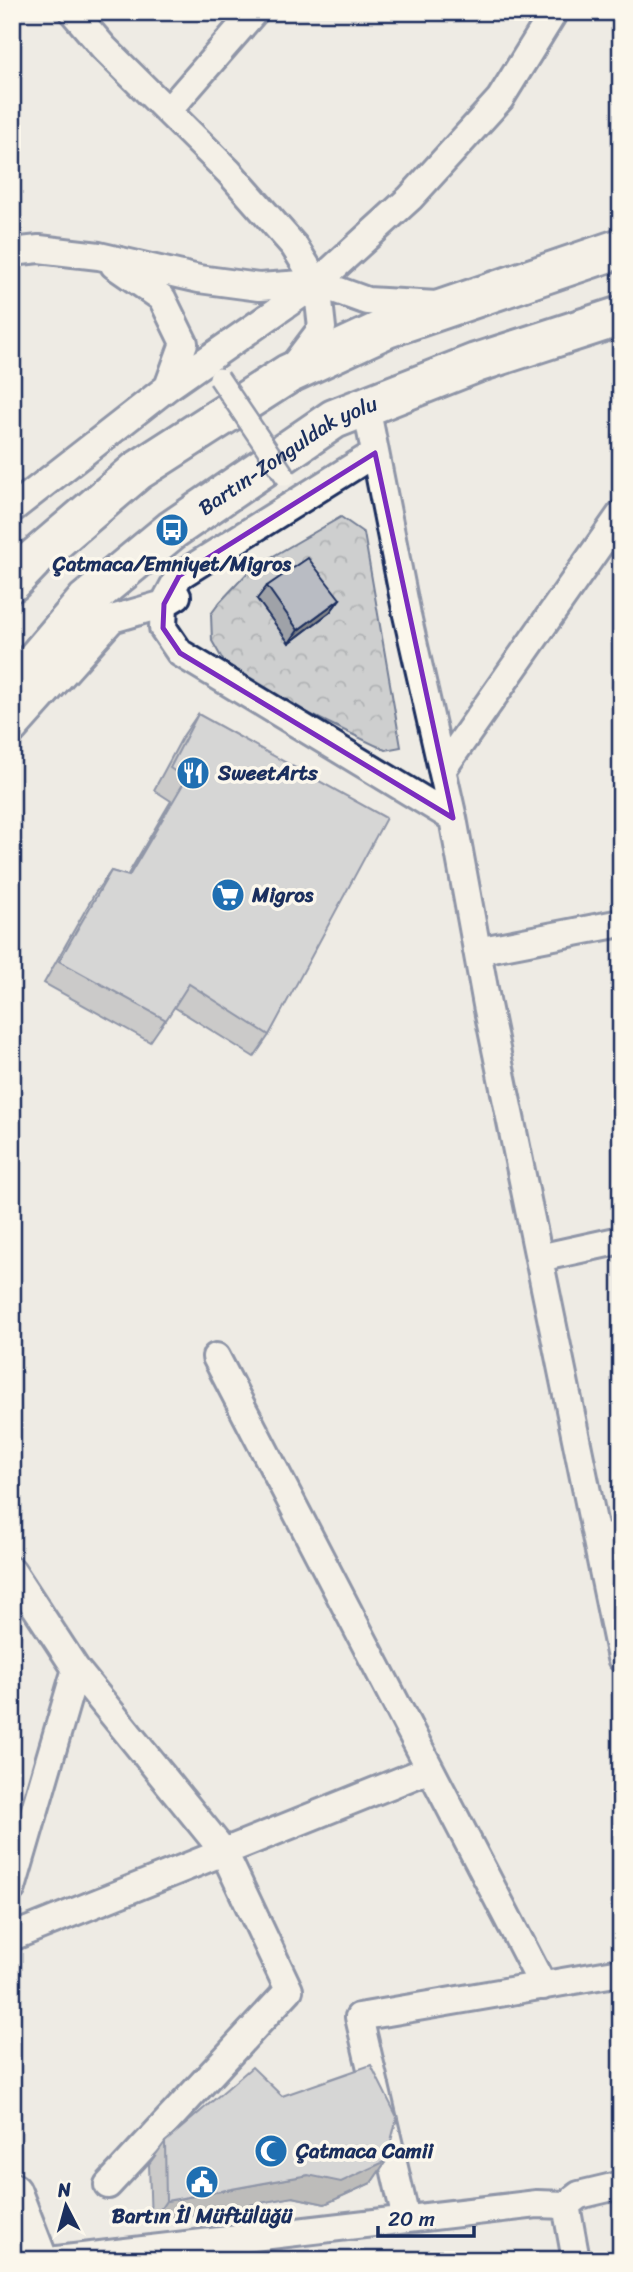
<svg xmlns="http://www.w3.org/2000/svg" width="633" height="2272" font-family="Sriracha,sans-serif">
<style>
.park{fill:url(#park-crowns);stroke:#747f96;stroke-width:2}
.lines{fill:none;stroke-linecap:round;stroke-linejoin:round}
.minor-casing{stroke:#1b2f5e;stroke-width:32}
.trunk-casing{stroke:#1b2f5e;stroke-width:44}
.minor{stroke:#fbf7ec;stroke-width:26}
.trunk{stroke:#fbf7ec;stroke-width:38}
.pedestrian-bridge-casing{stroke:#1b2f5e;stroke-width:24;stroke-linecap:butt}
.pedestrian-bridge{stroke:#fbf7ec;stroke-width:19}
.wall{fill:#9fa2a8;stroke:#1b2f5e;stroke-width:2}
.shaded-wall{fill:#828488;stroke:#1b2f5e;stroke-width:2}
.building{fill:#b9bcc3;stroke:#1b2f5e;stroke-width:2}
.marked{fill:none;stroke:#7b2cbf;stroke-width:5;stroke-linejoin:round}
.labels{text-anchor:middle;stroke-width:7;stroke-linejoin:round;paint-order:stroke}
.street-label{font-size:21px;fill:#1b2f5e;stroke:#fbf7ec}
.poi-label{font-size:21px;font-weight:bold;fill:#1b2f5e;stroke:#fbf7ec;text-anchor:start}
</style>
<defs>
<pattern id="park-crowns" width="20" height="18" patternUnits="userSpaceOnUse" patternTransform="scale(1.75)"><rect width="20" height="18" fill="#cecfcf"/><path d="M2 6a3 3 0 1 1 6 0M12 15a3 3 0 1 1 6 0" fill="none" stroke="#b0b2b4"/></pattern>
</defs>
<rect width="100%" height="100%" fill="#eeebe4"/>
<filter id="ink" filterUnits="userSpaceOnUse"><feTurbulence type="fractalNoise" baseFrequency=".0143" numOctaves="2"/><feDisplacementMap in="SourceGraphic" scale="14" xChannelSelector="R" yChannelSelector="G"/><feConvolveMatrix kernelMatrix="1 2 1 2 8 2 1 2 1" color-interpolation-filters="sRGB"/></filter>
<g filter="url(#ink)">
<path class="park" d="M341 517 364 533 401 747 385 750 293 706 224 662 212 641 211 614 220 602 251 569Z"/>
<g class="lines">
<defs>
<path id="minor" d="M73 12 104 48 229 172 294 246 317 283 322 328 291 369
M168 111 254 12
M12 252 39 249 99 256 199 279 259 287 317 283 367 301 437 305
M114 265 162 298 184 343 168 387
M366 406 407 615 453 818 487 1005 621 1658
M375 453 179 576 164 604 163 628 180 653 453 818
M12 509 168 387 317 283 410 198 500 99 554 12
M12 731 112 619 164 604 177 596
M442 770 621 514
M477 951 621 923
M539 1258 621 1240
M216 1357 543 1986
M597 1540 621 1535
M12 1571 76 1669 224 1852 289 1990 108 2185
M12 1888 76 1669
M12 1937 430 1769
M566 2205 576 2260
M406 2219 359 2017 621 1972
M57 2260 537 2204 566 2205 579 2195 621 2185"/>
<g id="trunk">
<path d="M12 582 33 560 137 471 288 374 387 328 621 248"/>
<path id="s1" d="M12 688 86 601 172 530 334 419 476 363 621 316"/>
<path d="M12 2193 38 2260"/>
</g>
</defs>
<use href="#minor" class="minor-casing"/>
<use href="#trunk" class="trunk-casing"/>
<use href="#minor" class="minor"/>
<use href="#trunk" class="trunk"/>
<defs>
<path id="pedestrian-bridge" d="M219 378 285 476"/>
</defs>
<use href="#pedestrian-bridge" class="pedestrian-bridge-casing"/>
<use href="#pedestrian-bridge" class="pedestrian-bridge"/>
</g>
<path class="wall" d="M267 586 340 599 330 612 289 643 257 599Z
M198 714 269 1035 254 1057 174 1007 150 1042 44 983 95 893 111 871 127 876 171 801 154 790 183 736Z
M282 2096 386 2161 371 2183 325 2204 293 2197 151 2223 149 2164 165 2142Z"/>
<path class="shaded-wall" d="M340 599 330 612 289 643 298 630Z
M386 2161 371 2183 325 2204 293 2197 151 2223 166 2201Z"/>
<path class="building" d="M308 558 340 599 298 630 267 586Z
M198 714 386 818 269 1035 189 984 166 1020 59 961 111 871 129 876 186 779 170 768Z
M371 2065 397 2117 386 2161 341 2182 308 2175 166 2201 165 2142 252 2067 282 2096Z"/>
</g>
<path d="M0 0H633V2272H0ZM375 453 453 818 180 653 163 628 164 604 179 576Z" fill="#eeebe4" fill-opacity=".55" fill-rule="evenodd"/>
<path class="marked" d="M375 453 453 818 180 653 163 628 164 604 179 576Z"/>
<defs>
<symbol id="bus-disc" viewBox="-11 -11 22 22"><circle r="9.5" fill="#1f6fb2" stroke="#fbf7ec"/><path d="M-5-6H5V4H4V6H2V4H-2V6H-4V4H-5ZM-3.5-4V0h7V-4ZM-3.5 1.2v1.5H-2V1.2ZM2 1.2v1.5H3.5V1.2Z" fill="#fff"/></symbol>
<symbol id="restaurant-disc" viewBox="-11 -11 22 22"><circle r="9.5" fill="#1f6fb2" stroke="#fbf7ec"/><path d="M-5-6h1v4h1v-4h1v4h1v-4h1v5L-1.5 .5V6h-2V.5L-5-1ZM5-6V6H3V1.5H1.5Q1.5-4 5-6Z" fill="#fff"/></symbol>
<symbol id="supermarket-disc" viewBox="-11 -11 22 22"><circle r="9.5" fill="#1f6fb2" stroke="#fbf7ec"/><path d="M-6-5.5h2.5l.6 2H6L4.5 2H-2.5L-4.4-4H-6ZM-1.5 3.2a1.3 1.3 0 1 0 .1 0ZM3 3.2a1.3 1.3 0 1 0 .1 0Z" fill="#fff"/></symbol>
<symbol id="mosque-disc" viewBox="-11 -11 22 22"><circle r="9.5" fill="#1f6fb2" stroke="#fbf7ec"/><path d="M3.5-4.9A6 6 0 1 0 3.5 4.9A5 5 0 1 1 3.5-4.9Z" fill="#fff"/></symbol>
<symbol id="civic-disc" viewBox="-11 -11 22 22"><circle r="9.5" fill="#1f6fb2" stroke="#fbf7ec"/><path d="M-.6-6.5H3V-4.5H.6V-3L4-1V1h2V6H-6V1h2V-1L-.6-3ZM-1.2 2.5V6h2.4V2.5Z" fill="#fff"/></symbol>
</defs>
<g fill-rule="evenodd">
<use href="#bus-disc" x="153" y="511" width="38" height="38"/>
<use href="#restaurant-disc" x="174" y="754" width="38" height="38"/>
<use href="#supermarket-disc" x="209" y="876" width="38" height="38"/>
<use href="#mosque-disc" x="252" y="2132" width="38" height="38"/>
<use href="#civic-disc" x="183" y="2163" width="38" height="38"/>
</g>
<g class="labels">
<g class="street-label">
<text dy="7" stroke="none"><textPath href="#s1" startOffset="364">Bartın-Zonguldak yolu</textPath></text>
</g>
<g class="poi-label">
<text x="172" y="571" text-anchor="middle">Çatmaca/Emniyet/Migros</text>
<text x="218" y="780">SweetArts</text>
<text x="252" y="902">Migros</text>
<text x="296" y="2158">Çatmaca Camii</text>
<text x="202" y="2223" text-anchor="middle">Bartın İl Müftülüğü</text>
</g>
</g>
<rect width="633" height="2272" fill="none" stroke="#fbf7ec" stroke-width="42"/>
<rect x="21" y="21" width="591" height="2230" fill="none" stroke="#1b2f5e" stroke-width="2.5" filter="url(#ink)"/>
<g transform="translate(66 2206) rotate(354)" stroke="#fbf7ec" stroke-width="5" paint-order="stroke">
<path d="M0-5L12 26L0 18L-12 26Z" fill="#1b2f5e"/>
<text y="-10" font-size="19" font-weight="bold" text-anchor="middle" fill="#1b2f5e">N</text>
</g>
<path d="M378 2226v10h96v-10" fill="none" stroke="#1b2f5e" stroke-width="3.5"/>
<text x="388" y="2226" font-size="21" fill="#1b2f5e" stroke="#fbf7ec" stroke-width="5" paint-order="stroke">20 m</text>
</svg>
